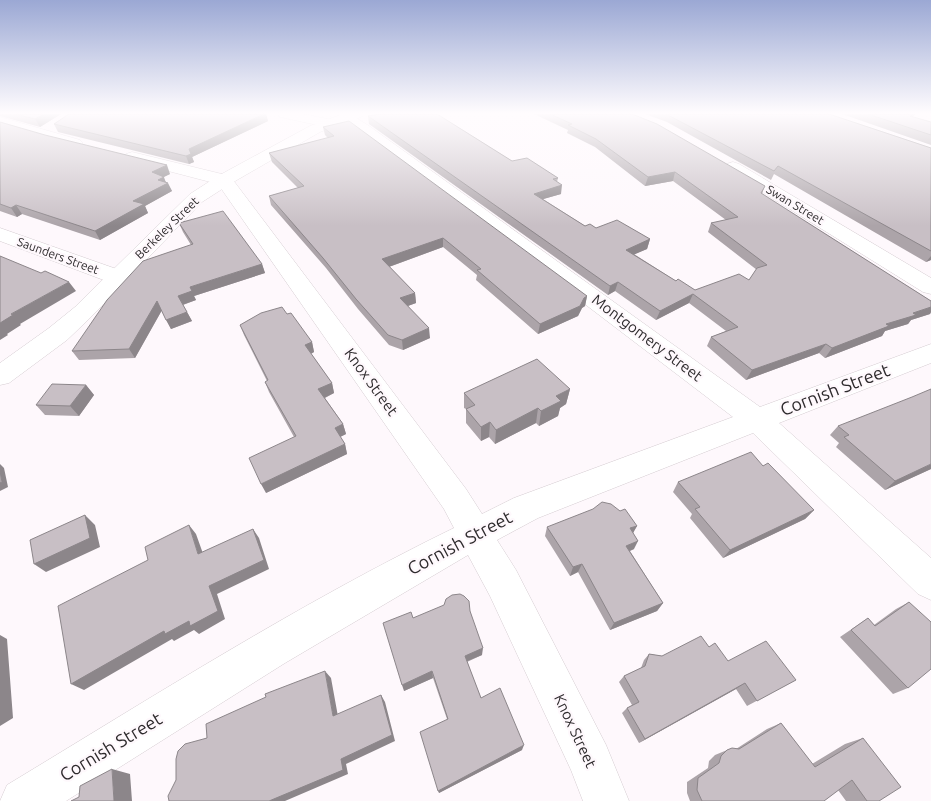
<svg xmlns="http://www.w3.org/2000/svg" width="931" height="801" font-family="Ubuntu,sans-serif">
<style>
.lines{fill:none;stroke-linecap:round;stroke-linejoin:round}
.street-casing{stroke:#d5ccd1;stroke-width:1}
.secondary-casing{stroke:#d5ccd1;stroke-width:1}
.street{fill:#fff;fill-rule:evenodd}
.secondary{fill:#fff;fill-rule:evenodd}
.wall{fill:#aca4a9}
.shaded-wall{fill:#8c868a}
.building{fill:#c8bfc5;stroke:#8c868a}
.labels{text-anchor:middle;stroke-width:4.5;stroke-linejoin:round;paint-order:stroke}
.far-street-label{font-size:12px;fill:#2e2b2d;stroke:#fef8fc}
.street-label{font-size:15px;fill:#2e2b2d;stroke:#fef8fc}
.near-street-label{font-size:18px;fill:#2e2b2d;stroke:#fef8fc}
</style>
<rect width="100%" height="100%" fill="#fef8fc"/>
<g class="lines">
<defs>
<path id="street" d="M278 114H303L332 120 334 123 332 126 327 127 280 117Z
M340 114H350L369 126 760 407 931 344V363L779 423 931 558V600L918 594 753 433 538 518 497 540 516 570 606 745 629 801H583L571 770 490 596 468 555 285 663 66 801H0L7 785C154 696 300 603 454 528L444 509 218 184 126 160 124 157 126 154 132 152 230 176 466 489 482 514 514 498 733 417 359 132 340 120 338 117Z
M0 117 80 140 83 143 80 146 75 148 0 125Z
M733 162 739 164 931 278V294L923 292 727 170 725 167 727 164Z
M0 228 125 272 128 277 125 282 117 283 109 282 0 241Z"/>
<path id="secondary" d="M344 114H363L361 117 320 132 230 184 202 202 91 317 67 340 9 383 0 385V363L49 328 75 307 190 194 218 176 310 126Z"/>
</defs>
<use href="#street" class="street-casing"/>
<use href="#secondary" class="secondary-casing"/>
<use href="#street" class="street"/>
<use href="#secondary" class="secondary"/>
</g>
<path class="wall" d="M0 114H61L40 127 0 116Z
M69 114H266L268 121 192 157 194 162 189 164 58 132 54 124Z
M375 114H437L512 161 558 178 557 182 561 194 543 199 585 226 650 239 647 249 634 254 676 281 695 290 749 280 757 270 708 232 711 223 726 220 673 181 645 186 595 147 567 133 568 130 534 114H632L765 186 762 194 931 301V312L930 314 911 320 908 324 885 331 882 336 825 358 819 353 746 380 707 346 711 337 726 331 689 303 656 320 615 291 608 295 369 124 368 116 375 115Z
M645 114H829L931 148V260L926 262 774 174 771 180 667 122Z
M842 114H915L913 117 931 122V145Z
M0 122 170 174 163 177 172 191 145 206 148 213 100 240 22 214 17 217 0 211Z
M323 127 587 296 585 306 582 308 578 316 538 334 476 280 477 275 443 247 389 267 415 293 416 303 408 306 430 338 403 350 389 345 358 309 326 268 271 205 269 196 298 188 272 162 269 153 328 138 325 135Z
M179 223 262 264 265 273 194 296 196 300 183 305 192 321 171 329 162 310 135 358 79 360 72 351 191 245 183 232Z
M287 314 312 342 314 352 311 354 332 383 334 393 325 398 343 424 346 434 340 437 345 444 347 454 266 493 294 437 269 392 265 382 267 381 244 335 240 325Z
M86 385 94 395 79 416 45 415 36 405Z
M570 389 566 404 560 408 558 416 539 426 536 423 495 444 489 437 481 441 466 423V409L464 408V393Z
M838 426 931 469 885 490 836 447 839 443 830 435Z
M763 466 814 510 805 519 723 558 690 518 692 514 673 492 678 482Z
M637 526 633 532 634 549 630 551 663 603 657 611 610 630 578 572 570 576 545 536 547 527Z
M909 602 908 688 893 694 840 637 868 618 874 625 896 609Z
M470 611 482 655 467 662 481 698 522 750 439 793 447 719 433 678 404 691 413 618Z
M709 647 728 661 796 680 747 706 736 689 639 743 622 713 627 708 632 705 619 682 624 676 641 668 644 660 649 654 662 656Z
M781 723 812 764 845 744 863 738 879 801H846L838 790 824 801H690L687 793V782L708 768 709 761 715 755 732 748 736 749 767 729Z"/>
<path class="shaded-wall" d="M44 114H61L40 127 35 119Z
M264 114H266L268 121 192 157 189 149Z
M191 154 194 162 189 164 186 156Z
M167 165 170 174 156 181 152 172Z
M675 172 673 181 645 186 648 177Z
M164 177 166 184 168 183 172 191 145 206 148 213 100 240 95 231 158 180Z
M562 185 561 194 533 202 534 194Z
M16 205 22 214 17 217 11 208Z
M443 238V247L383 269 382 259Z
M650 239 647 249 624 259 626 250Z
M931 256V260L926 262Z
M262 264 265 273 194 296 196 300 182 305 178 296 190 287Z
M69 282 76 291 20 324 21 325 7 334 8 335 0 340V323L11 314Z
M618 282 615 291 608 295 610 286Z
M415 293 416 303 402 308 400 298Z
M693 294 689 303 656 320 660 311Z
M587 296 585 306 582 308 578 316 538 334 540 324Z
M157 301 162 310 135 358 129 349Z
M931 307V312L930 314 911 320 908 324 885 331 882 336 825 358 832 348 913 313Z
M187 312 192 321 171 329 166 320Z
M429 328 430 338 403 350 402 340Z
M312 342 314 352 308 355 305 345Z
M826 344 819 353 746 380 752 370Z
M332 383 334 393 322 399 318 389Z
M86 385 94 395 79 416 70 406Z
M570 389 566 404 560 408 558 416 539 426 541 411 556 396Z
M538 408 536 423 495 444 496 430Z
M490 422 489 437 481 441V427Z
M343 424 346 434 338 438 335 428Z
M345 444 347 454 266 493 261 484Z
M0 464 4 468 8 487 0 491Z
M931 464V469L885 490 895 481Z
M814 510 805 519 723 558 730 550Z
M85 515 95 525 100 547 46 572 34 564Z
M189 525 196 534 206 562 198 554Z
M637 526 632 535 630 528Z
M253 529 259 538 269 569 217 594 225 619 199 634 194 630 174 641 172 639 84 690 71 684 209 586Z
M638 541 634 549 622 554 626 546Z
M582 564 578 572 570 576 573 567Z
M663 603 657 611 610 630 614 623Z
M0 635 7 639 13 718 0 726Z
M483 648 482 655 465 662V656Z
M325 671 331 678 339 722 333 716Z
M432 671 433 678 404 691 402 685Z
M745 683 736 689 639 743 645 739Z
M381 695 385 702 395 741 346 764 348 774 285 801H269L341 759Z
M524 745 522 750 439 793 438 791Z
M112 769 130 774 132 801H114Z"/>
<path class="building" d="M15 114H44L35 119Z
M69 114H264L189 149 191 154 186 156 54 124Z
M379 114H437L512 161 527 158 558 178 553 179 562 185 534 194 585 226 590 224 596 228 617 220 650 239 626 250 676 281 678 279 695 290 739 274 749 280 757 268 767 265 711 223 738 217 675 172 648 177 596 139 568 125 572 124 550 114H632L657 124 765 186 761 193 931 301V307L913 313 916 315 886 324 889 326 832 348 826 344 752 370 711 337 738 327 693 294 660 311 618 282 610 286 368 116Z
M666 114H829L931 148V251L778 166 774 171Z
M868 114H915L910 116 931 122V135Z
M349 121 587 296 584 298 580 306 540 324 477 270 481 269 443 238 382 259 415 293 400 298 429 328 402 340 388 335 356 299 323 258 269 196 304 186 269 153 334 136 323 127Z
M0 122 45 135 167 165 152 172 164 177 158 180 168 183 133 201 144 204 95 231 16 205 11 208 0 204Z
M223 211 262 264 190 287 192 291 178 296 187 312 166 320 157 301 129 349 72 351 107 300 143 261 193 244 179 223Z
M0 256 41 273 45 271 69 282 11 314 13 315 0 323Z
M282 307 287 314 291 313 312 342 305 345 332 383 318 389 343 424 335 428 345 444 261 484 249 458 296 436 265 382 268 380 240 325 261 313Z
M537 359 570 389 556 396 561 401 541 411 538 408 496 430 490 422 481 427 466 409 475 405 464 393Z
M52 384 86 385 70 406 36 405Z
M931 389V464L895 481 844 437 849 435 838 426 912 397Z
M751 452 763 466 768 463 814 510 730 550 695 509 700 507 678 482Z
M0 471 2 482 0 483Z
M602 502 611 504 620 511 625 509 637 526 630 528 638 541 626 546 663 603 614 623 582 564 573 567 547 527 593 509Z
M85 515 90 538 34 564 30 540Z
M189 525 198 554 253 529 264 560 209 586 218 611 190 626 189 621 165 634 164 631 71 684 58 606 148 560 145 547Z
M460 594 464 596 469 601 470 611 483 648 465 656 481 698 500 688 524 745 438 791 420 732 448 719 432 671 402 685 383 623 411 612 413 618 444 605 446 599 452 595Z
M909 602 931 622V669L908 688 851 630 868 618 875 626Z
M701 636 709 647 715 643 728 661 766 641 796 680 757 701 745 683 645 739 627 708 639 702 624 676 645 666 649 654 662 656Z
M325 671 333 716 381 695 392 735 341 759 343 770 269 801H169L168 796 176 780V759L178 751 185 744 207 738 206 724 266 697 265 694Z
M781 723 815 767 863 738 901 787 879 801H867L852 780 824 801H702L697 790 698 778 719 763 721 756 727 750 732 748 739 749Z
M112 769 114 801H71L79 797 80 786Z"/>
<linearGradient id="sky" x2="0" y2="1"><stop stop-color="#9ba8d4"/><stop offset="0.5" stop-color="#fffcfe"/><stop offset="1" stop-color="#fffcfe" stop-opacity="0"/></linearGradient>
<rect width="931" height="226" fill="url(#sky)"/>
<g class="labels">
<g class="far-street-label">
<text transform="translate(795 205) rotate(31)" y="4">Swan Street</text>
<text transform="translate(167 228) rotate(-44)" y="4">Berkeley Street</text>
<text transform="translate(58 256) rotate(20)" y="4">Saunders Street</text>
</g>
<g class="street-label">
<text transform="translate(647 338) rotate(37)" y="5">Montgomery Street</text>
<text transform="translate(371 382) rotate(54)" y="5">Knox Street</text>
<text transform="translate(575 731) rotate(65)" y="5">Knox Street</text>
</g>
<g class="near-street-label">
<text transform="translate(835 390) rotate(-21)" y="6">Cornish Street</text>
<text transform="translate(460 543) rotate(-28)" y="6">Cornish Street</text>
<text transform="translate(111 747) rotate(-31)" y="6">Cornish Street</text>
</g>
</g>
</svg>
